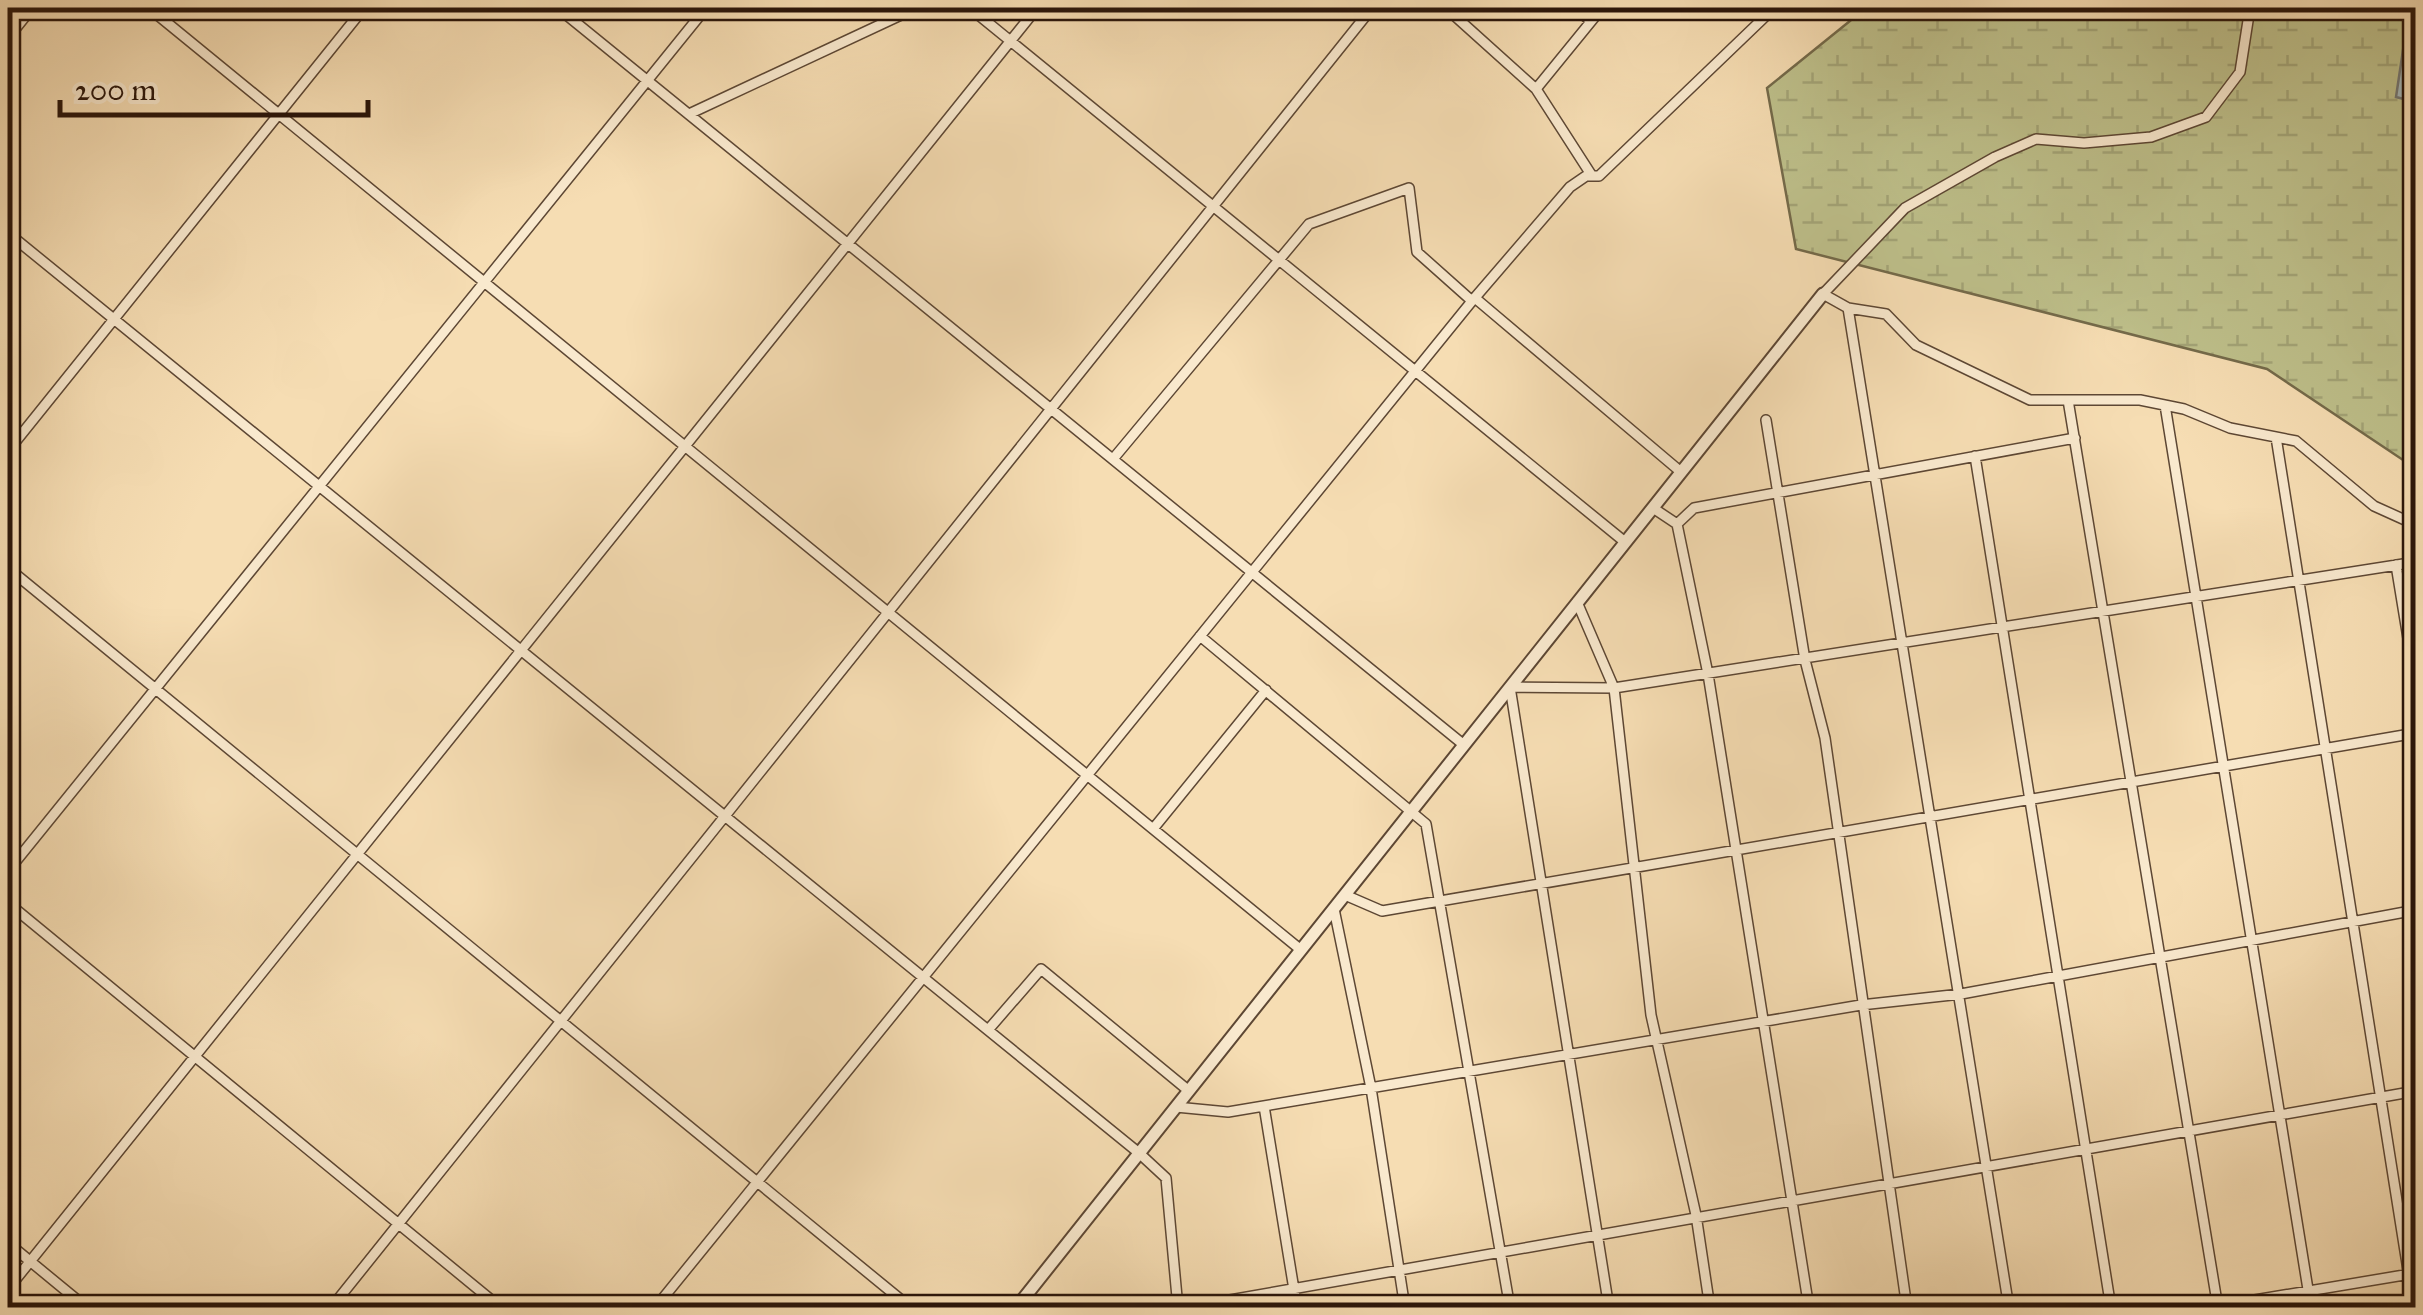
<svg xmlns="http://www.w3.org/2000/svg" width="2423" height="1315" font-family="'IM FELL Great Primer',serif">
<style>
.wetland{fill:url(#wetland-marsh);stroke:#746a4a;stroke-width:2.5}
.water{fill:url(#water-ripples);stroke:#737774;stroke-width:2.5}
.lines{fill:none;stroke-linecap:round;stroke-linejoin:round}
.minor-casing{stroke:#5d4734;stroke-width:12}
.tertiary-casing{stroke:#5d4734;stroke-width:15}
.minor{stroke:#f9e9ce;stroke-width:9}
.tertiary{stroke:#f9e9ce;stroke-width:11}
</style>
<defs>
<pattern id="wetland-marsh" width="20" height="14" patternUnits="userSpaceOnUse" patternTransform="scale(2.5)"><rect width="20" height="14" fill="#bec08b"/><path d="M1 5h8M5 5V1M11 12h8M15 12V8" fill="none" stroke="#a3a477"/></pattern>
<pattern id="water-ripples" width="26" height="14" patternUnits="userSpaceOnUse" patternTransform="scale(2.5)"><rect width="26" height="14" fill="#a4b8ba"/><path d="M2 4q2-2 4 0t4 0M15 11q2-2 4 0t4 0" fill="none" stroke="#8d9d9f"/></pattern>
</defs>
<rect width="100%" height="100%" fill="#f6ddb3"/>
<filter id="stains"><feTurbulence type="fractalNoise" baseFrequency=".002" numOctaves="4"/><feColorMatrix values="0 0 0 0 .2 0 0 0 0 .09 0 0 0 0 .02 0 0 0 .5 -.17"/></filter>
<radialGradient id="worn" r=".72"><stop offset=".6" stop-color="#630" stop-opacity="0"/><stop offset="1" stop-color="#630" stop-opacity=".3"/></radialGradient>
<path class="wetland" d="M1866 8H2415V468L2267 369 1796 249 1767 88Z"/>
<path class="water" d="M2415 12V102L2396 97 2407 23Z"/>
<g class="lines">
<defs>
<path id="minor" d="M149 8 1301 950
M558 8 1464 745
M970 8 1625 542
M1446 8 1536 89 1592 176
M1575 8 1591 21
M2250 8 2240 72 2206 117 2151 137 2084 143 2036 139 1995 157 1905 208 1823 294 1848 308 1886 314 1916 345 2030 400H2140L2184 409 2230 428 2296 441 2374 506 2416 525
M8 38 32 8
M1536 89 1602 8
M689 114 916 8
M8 233 1139 1153 1166 1178 1178 1308
M1475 298 1681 472
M1848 308 2009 1308
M2068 400 2218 1308
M2165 405 2311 1308
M1766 420 1805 660 1825 738 1907 1308
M2276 437 2414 1308
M8 451 364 8
M1975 456 2111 1308
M1113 459 1309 224 1409 188 1417 252 1472 301 1570 187 1586 176H1599L1774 8
M1653 508 1677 524 1708 674 1809 1308
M1677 524 1694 508 2075 438
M2396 565 2416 687
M8 568 911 1308
M1577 602 1614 688 1651 1015 1696 1215 1710 1308
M1200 636 1426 824 1510 1308
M1153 829 1266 690
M8 871 706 8
M1345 895 1382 911 2416 733
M8 903 501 1308
M1334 909 1371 1088 1405 1308
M988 1030 1041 969 1189 1091
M1264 1106 1297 1308
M1176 1107 1228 1112 1861 1005 1961 994 2416 910
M8 1243 87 1308
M8 1289 1037 8
M331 1308 1372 8
M655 1308 1472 301
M1184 1308 2416 1091
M1609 1308 1510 687 1614 688 2416 562
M2207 1308 2416 1273"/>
<path id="tertiary" d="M1016 1308 1823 294"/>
</defs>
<use href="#minor" class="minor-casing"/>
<use href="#tertiary" class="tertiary-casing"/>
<use href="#minor" class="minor"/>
<use href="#tertiary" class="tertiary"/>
</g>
<rect width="2423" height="1315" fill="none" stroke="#f6ddb3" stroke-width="40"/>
<rect x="10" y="10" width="2403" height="1295" fill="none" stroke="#2a150a" stroke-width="5"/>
<rect x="20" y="20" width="2383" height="1275" fill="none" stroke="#2a150a" stroke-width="2.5"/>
<path d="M60 100v15h308v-15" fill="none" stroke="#2a150a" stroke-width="5"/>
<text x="75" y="100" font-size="30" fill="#2a150a" stroke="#f9e9ce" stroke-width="8" paint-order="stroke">200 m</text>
<rect width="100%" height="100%" filter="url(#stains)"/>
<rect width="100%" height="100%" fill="url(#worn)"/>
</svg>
